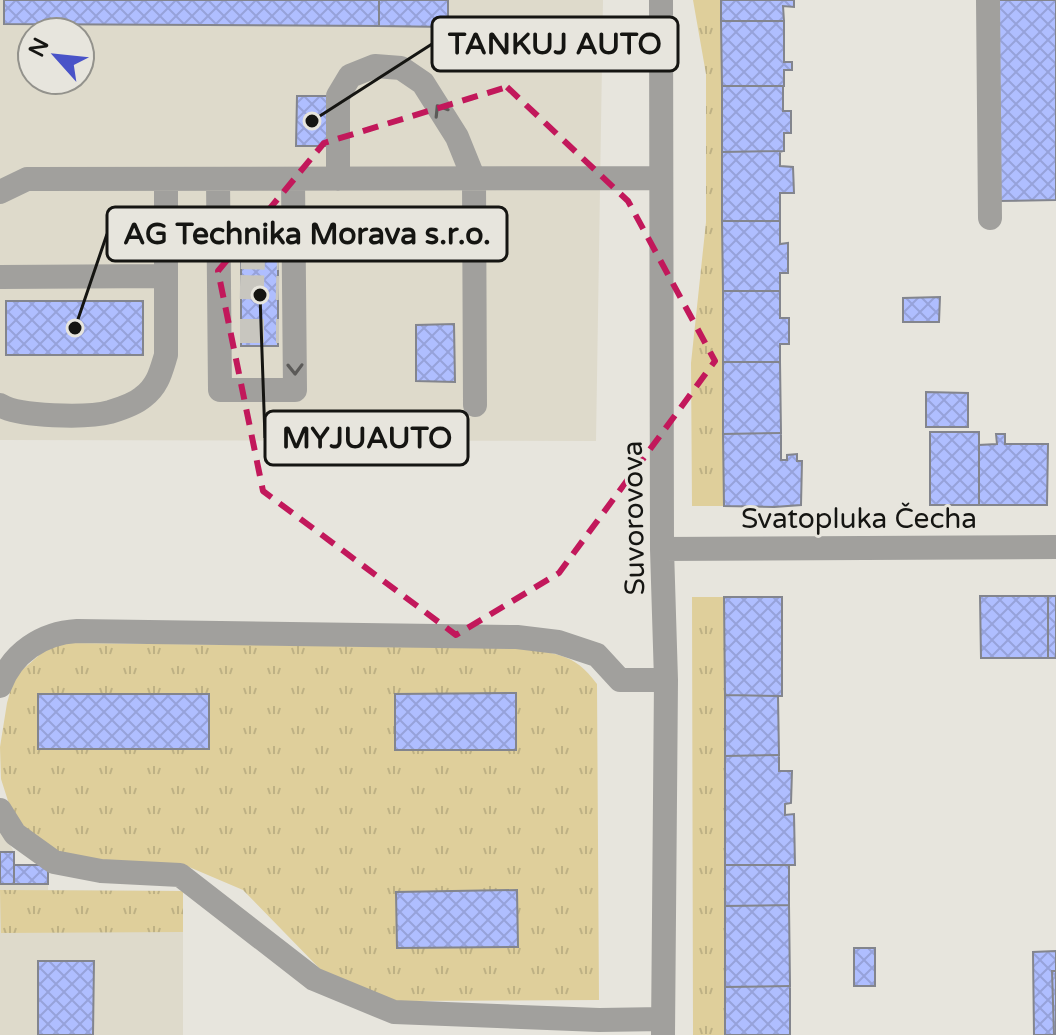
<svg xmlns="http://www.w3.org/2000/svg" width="1056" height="1035" font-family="'Varela Round',sans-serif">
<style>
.built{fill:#dedacb;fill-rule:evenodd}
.grass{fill:url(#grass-tufts)}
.building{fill:url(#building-cross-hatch);stroke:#83858d;stroke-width:2}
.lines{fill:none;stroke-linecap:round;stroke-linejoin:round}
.minor-tunnel{stroke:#c8c6bf;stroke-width:24;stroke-dasharray:24 12;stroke-linecap:butt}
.minor{stroke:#a1a09d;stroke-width:24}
.oneway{stroke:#5b5a58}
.marked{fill:none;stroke:#c2185b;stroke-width:6;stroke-dasharray:16 10;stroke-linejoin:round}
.labels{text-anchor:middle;stroke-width:6;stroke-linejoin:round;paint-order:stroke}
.street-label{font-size:28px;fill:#151512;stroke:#e7e5dd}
.leader{fill:none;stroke:#151512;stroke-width:3}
.callout-dot{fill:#151512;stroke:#e7e5dd;stroke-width:3}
.callout{fill:#e7e5dd;stroke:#151512;stroke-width:3}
.callout-label{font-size:30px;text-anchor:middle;font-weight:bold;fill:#151512}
</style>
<defs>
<pattern id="grass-tufts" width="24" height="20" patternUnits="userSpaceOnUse" patternTransform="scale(2)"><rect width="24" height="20" fill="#dfcf9b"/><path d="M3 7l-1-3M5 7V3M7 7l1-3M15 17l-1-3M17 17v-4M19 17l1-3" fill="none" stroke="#beb184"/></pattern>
<pattern id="building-cross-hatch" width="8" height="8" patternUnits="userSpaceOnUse" patternTransform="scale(2)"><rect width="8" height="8" fill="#afbeff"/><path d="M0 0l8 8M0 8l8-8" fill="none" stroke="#96a2da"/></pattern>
</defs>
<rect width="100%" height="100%" fill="#e7e5dd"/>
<path class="built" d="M0 0H603L596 441 0 440ZM32 32H80V80H32Z
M0 826 14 852V865H48V890L183 891V1035H0Z"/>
<path class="grass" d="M693 0H721L724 506H692L691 363 706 222V74Z
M692 597H724L725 1035H693Z
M66 643 516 648C553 653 574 652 597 684L599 1000 396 1001 321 970 243 890 182 864 103 860 58 852 24 827 9 804 1 779 0 747 7 703 12 685 20 672 45 650Z
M0 890 183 891V932L1 933Z"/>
<path class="building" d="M4 0H379V26L4 24Z
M379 0H448V27L379 26Z
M721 0H794V7L783 6 784 21H721Z
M994 0H1056V200L997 201Z
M721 21H784V62H792V70H784V86H722Z
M722 86H783V111H791V133H784V151L722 152Z
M297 96H328V146H296Z
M784 151 780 152V166L793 167 794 193H780V221H722V152Z
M722 221H780V244L788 243V273H780V291H723Z
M241 243H278V346H241Z
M723 291H780V318H789V344H780V362H723Z
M940 297 939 322H903V298Z
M6 301H143V355H6Z
M454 324 455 382 416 381V325Z
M723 362H780L781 433 723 434Z
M926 392 968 393V427H926Z
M930 432H979V505H930Z
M781 433V460H787V455L797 454V461H802L801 505 774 507 724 506 723 434Z
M996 434H1005V444H1048L1047 505H979V445L997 444Z
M980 596H1048V658H981Z
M1048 596H1056V658H1048Z
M724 597H782V696L725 695Z
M516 693V750H395V694Z
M38 694H209V749H38Z
M725 695 778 696 779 755 725 756Z
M779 755V771H792L791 803 785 804V815L794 814 795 865H725V756Z
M0 852H14V884H0Z
M14 865H48V884H14Z
M725 865H789V905L725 906Z
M517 890 518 947 397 948 396 892Z
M789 905 790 986 725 987V906Z
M854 948H875V986H854Z
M1056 951V971H1052L1054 1035H1034L1033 952Z
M38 961H94L93 1035H38Z
M1052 971H1056V1035H1054Z
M790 986V1035H725V987Z"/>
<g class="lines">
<path class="minor-tunnel" d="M241 257 279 258
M240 287 279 288
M240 331H279"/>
<path class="minor" d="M661 0 662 549 666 680 663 1035
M988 0 990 218
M338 179V96L350 76 375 66 401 68 423 83 457 137 474 179 475 405
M218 180 220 390H295L293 179
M0 192 27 179 660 178
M0 277 166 276
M0 405C18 417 88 418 110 412 120 409 135 404 143 397 158 386 161 371 166 355V179
M662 549 1056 547
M0 686C12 653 42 633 77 631L517 637 558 642 597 655 620 680H666
M0 810 15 834 54 862 101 871 180 875 314 979 394 1012 599 1020 663 1019"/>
</g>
<defs><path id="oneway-chevron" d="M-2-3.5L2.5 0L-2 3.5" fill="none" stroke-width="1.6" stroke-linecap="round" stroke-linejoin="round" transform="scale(2)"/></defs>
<g class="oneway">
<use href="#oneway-chevron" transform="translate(440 110) rotate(-122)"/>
<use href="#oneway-chevron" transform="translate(295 369) rotate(89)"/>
</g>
<path class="marked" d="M507 87 628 201 715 361 559 573 456 635 263 491 218 271 324 143Z"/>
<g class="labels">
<g class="street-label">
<text transform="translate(633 518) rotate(-91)" y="10">Suvorovova</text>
<text x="859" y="528">Svatopluka Čecha</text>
</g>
</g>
<path class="leader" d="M312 121L432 44M75 328L107 234M260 295L265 438"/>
<g class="callout-dot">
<circle cx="312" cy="121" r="8"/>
<circle cx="75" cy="328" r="8"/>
<circle cx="260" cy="295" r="8"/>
</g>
<g class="callout">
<rect x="432" y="17" width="246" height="54" rx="8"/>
<rect x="107" y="207" width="400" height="54" rx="8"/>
<rect x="265" y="411" width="203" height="54" rx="8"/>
</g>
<g class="callout-label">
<text x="555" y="54">TANKUJ AUTO</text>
<text x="307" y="244">AG Technika Morava s.r.o.</text>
<text x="367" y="448">MYJUAUTO</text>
</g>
<g transform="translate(56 56) rotate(297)"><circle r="38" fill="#e7e5dd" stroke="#93928c" stroke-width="2"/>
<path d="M0-6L14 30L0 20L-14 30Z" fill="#4953c8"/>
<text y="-12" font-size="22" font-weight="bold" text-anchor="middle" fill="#151512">N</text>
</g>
</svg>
